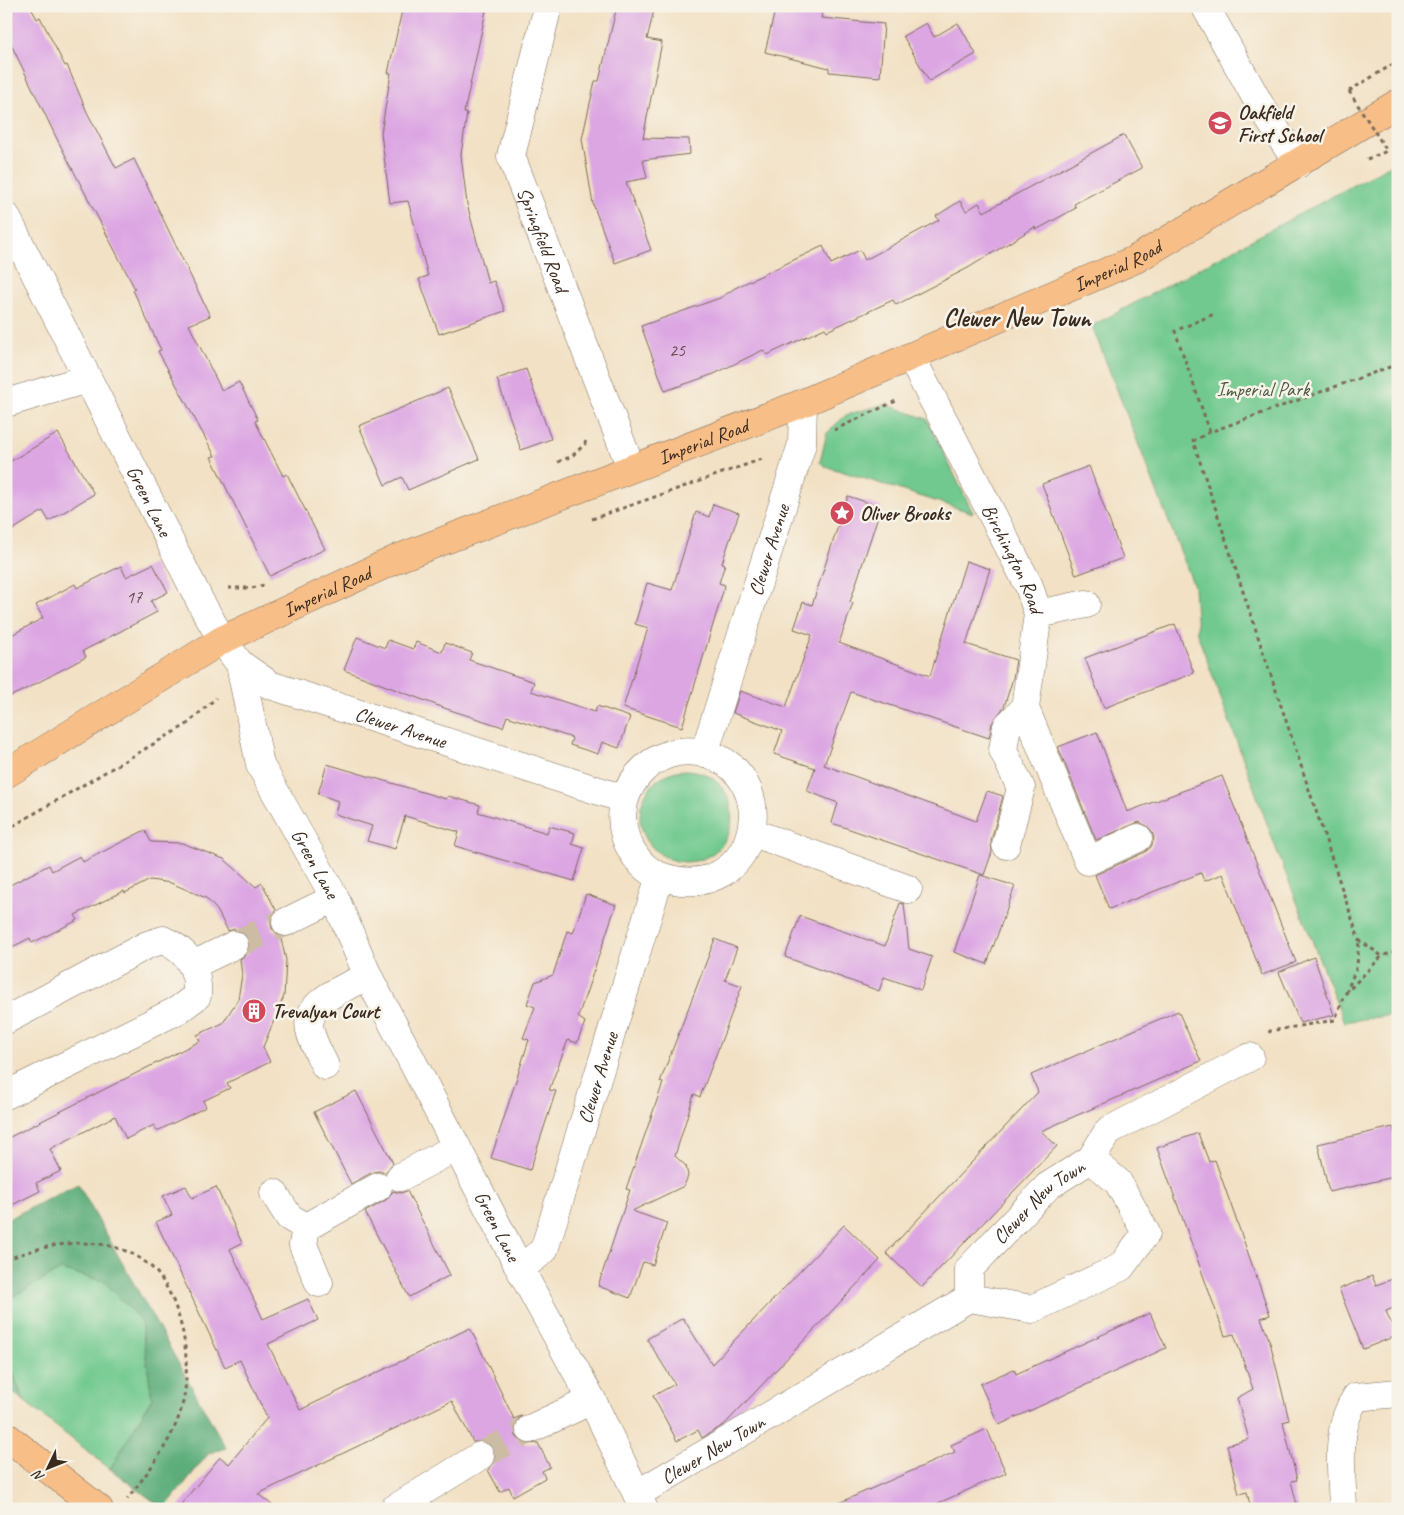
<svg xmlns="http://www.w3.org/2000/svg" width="1404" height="1515" font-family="Caveat,sans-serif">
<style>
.green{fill:#71c98f;stroke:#567a56}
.forest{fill:#5cad7a;stroke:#4c6c4c}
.building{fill:#dca6e3}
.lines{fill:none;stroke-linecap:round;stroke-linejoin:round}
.minor-tunnel{stroke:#cdbca4;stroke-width:28;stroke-dasharray:28 14;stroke-linecap:butt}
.minor-casing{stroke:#7b6a58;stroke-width:29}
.major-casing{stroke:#7b6a58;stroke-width:29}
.path{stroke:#7b6a58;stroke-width:3;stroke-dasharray:4 4;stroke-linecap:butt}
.minor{stroke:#fff;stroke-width:28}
.major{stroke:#f7be88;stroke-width:28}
.path-bridge{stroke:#7b6a58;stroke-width:3;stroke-dasharray:4 4;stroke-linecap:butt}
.labels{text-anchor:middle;stroke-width:5;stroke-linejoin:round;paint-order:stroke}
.number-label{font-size:18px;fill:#63494f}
.poi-label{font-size:20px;font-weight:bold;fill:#3b2a1e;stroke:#f7f3e8;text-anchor:start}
.street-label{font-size:20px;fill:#3b2a1e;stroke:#f7f3e8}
.park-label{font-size:20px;fill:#4b5a40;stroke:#f7f3e8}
.district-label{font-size:25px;font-weight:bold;fill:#3b2a1e;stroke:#f7f3e8}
</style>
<rect width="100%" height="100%" fill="#f7f3e8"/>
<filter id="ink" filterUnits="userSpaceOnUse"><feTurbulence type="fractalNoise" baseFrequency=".02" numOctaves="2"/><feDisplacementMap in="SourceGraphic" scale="10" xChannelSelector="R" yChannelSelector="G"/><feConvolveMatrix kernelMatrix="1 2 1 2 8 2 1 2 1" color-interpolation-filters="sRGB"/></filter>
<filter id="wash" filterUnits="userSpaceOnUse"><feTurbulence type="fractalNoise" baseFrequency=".0096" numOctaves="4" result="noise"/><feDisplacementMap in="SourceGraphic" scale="20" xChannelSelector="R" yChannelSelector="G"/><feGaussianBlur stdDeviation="1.12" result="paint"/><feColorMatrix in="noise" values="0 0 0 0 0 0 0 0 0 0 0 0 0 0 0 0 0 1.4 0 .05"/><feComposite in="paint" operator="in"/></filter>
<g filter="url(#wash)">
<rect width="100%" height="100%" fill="#f2e1c5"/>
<path class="green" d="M1398 161V1014L1344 1022 1277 851 1197 633 1194 586 1092 326Z
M885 404 927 419 973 513 825 466 820 462 827 433 846 415Z
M640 816a46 46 0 1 1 92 0a46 46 0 1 1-92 0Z
M61 1270 104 1281 141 1321 152 1398 110 1469 24 1401 6 1356V1300Z"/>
<path class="forest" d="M78 1184 226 1448 209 1453 164 1509 110 1469 152 1398 141 1321 104 1281 61 1270 6 1300V1220Z
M6 1356 24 1401 6 1387Z"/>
<g id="blocks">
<path class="building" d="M6 6H30L37 19 40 17 65 66 67 65 87 112 116 168 134 159 210 316 189 325 222 391 239 382 258 420 255 421 283 476 287 474 325 549 270 576 211 457 215 456 158 351 161 350 133 290 135 289 57 139 6 34Z
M403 6H487L464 113H467L461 155 467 204 488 283 494 281 505 311 439 334 419 279 428 276 408 201 390 203 381 133 391 73H388Z
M617 6H655L647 39 662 42 643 138 689 139 690 154 643 160 647 178 626 182 651 250 615 263 593 204 582 139 595 81H599Z
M776 6H824L821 18 884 24 880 77 829 72V68L765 52Z
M926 23 934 37 958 23 976 54 929 81 903 36Z
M1124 135 1142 168 1074 204 1076 208 1036 230 1035 227 968 268 896 305 893 300 827 331 825 328 767 355 763 350 714 374 665 391 641 326 720 298 735 288 823 246 831 264 860 250 865 260 939 220 936 216 960 201 966 211 979 203 984 212Z
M526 369 551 439 521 450 497 379Z
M448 388 479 459 408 490 402 477 385 485 359 426Z
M58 433 94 494 49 521 43 511 6 534V464Z
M1089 466 1123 558 1076 575 1042 484Z
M848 496 881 507 850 602 853 603 839 643 930 676 966 561 990 569 966 644 1016 660 1013 678 1004 707 992 723 989 738 851 692 824 765 976 821 987 791 1003 796 991 841 992 852 984 875 832 823 838 803 807 791 815 768 774 754 782 731 733 713 740 691 786 707 812 635 794 629 803 602 812 605Z
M713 504 739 513 722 563 725 564 719 583 725 585 682 727 623 708 648 628 635 624 647 583 672 590 696 512 709 517Z
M153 564 168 592 151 601 157 612 83 651 86 657 22 691 6 698V638L43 618 36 605 75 584 77 588 121 566 126 577Z
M1175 624 1194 673 1104 708 1085 658Z
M357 637 385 648 388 640 413 649 416 642 442 652 445 643 472 653 469 660 534 682 531 691 595 712 597 706 630 717 619 748 602 742 598 754 570 745 572 738 507 716 503 727 444 708 344 670Z
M1097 732 1127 812 1222 776 1296 962 1262 975 1223 874 1204 881 1201 873 1109 909 1095 875 1145 852 1151 847 1154 839 1152 831 1147 826 1139 822 1096 840 1058 747Z
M327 764 446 799 448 796 480 805 478 812 547 833 549 826 575 833 572 844 584 848 574 881 455 846 459 832 405 816 395 849 367 841 372 826 335 814 338 801 318 794Z
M145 830 151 842 182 843 224 859 256 887 262 883 276 910 270 921 272 929 283 937 281 939 286 960 284 996 263 1047 270 1062 227 1083 230 1088 203 1101 206 1107 157 1131 154 1125 126 1139 115 1116 50 1149 61 1171 36 1183 40 1191 6 1208V1139L200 1041 197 1035 223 1023 238 999 242 975 240 959 247 954 249 947 248 938 242 932 235 929 228 931 217 910 206 898 171 883 150 880 125 893 124 891 75 915 78 920 32 943 30 938 6 950V887L49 865 52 871 80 856 83 862Z
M980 875 1015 886 987 964 954 952Z
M586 894 616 905 578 1017 585 1022 577 1043 568 1040 549 1090 556 1091 530 1170 491 1158 529 1040 523 1038 535 1007 527 1004 535 982 553 975 567 931 573 933Z
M900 903 904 904 909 949 932 957 921 990 884 977 879 991 785 957 800 916 885 946Z
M715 939 737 948 725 980 742 986 700 1097 694 1094 675 1156 686 1166 688 1176 684 1186 632 1211 667 1223 653 1265 643 1262 630 1298 598 1286 630 1190 626 1189 663 1083 660 1082Z
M1314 957 1334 1015 1300 1023 1279 972Z
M1178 1011 1201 1061 1041 1131 1057 1146 922 1287 886 1253 1038 1092 1031 1075Z
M356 1091 393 1163 385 1173 378 1171 371 1173 351 1184 314 1112Z
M1393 1127 1398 1146V1176L1329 1192 1318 1144Z
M1198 1133 1209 1162 1215 1160 1270 1315 1261 1318 1270 1342 1289 1420 1283 1422 1297 1480 1291 1481 1298 1509H1251L1247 1492 1239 1494 1227 1445 1249 1439 1237 1398 1253 1389 1234 1334 1225 1336 1157 1148Z
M186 1186 192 1198 216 1187 242 1243 230 1249 263 1319 308 1299 318 1320 268 1344 300 1410 470 1328 514 1419 523 1415 517 1420 515 1427 516 1436 521 1442 528 1444 538 1443 550 1467 542 1471 545 1478 513 1496 509 1487 500 1492 488 1470 494 1463 496 1455 494 1448 487 1442H473L452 1401 258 1494 277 1509H177L220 1457 229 1464 267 1418 240 1360 225 1367 156 1222 172 1215 163 1196Z
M393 1191 400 1193 407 1191 450 1275 409 1297 365 1212 386 1200Z
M844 1225 880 1260 725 1424 702 1438 698 1430 677 1441 653 1396 675 1384 647 1339 683 1318 712 1364Z
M1372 1276 1376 1285 1398 1277V1306L1386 1311 1396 1336 1363 1349 1339 1289Z
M1150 1313 1166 1348 999 1425 980 1384 1014 1369 1016 1374Z
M987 1429 1006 1473 925 1509H825L955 1452 951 1445Z"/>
</g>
</g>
<g filter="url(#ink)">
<use href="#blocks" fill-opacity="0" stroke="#7b6a58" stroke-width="1"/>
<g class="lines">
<path class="minor-tunnel" d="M234 945 286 922
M480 1456 530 1429"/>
<defs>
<g id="minor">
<path id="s1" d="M548 6 511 156 631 468"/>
<path d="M1205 6 1260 105 1298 164"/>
<path id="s2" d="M6 216 201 603 222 640 240 664 260 765 335 898 368 976 520 1269 592 1400 644 1509"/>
<path id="s3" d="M911 357 1029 586 1038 614 1025 708 1088 861 1138 838"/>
<path d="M6 403 87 379"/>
<path d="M1038 614 1086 604"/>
<path id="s4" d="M240 664 270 685 624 799"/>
<path id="s5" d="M704 754 802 444 803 403"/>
<path d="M751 832 908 889"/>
<path d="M1006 845 1021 788 1003 750 1007 726 1025 708"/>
<path d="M286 922 335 898"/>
<path d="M193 965 234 945"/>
<path d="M6 1020 147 945 163 940C188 951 199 969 197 996L178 1010 6 1095"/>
<path d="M325 1066C320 1055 312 1042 310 1030 303 1001 348 987 368 976"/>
<path d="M1091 1159 1108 1131 1250 1057"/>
<path d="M400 1177 457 1147"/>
<path d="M274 1193 289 1217 306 1227"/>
<path d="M306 1227 378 1187"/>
<path d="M306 1227 303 1245 319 1283"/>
<path id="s6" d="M520 1269 544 1250 660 876C648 872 638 861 632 851 600 799 652 735 710 755 786 781 755 909 660 876"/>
<path d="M530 1429 592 1400"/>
<path id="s7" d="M637 1494 969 1298V1269L1048 1186 1091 1159 1118 1182 1146 1233 1121 1267 1032 1309 969 1298"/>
<path d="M394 1509 480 1456"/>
<path d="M1343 1509C1342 1471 1334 1430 1356 1397L1398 1393"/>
</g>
<g id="major">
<path id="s8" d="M6 774 222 640 401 557 803 403 1136 259 1398 103"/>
<path d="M6 1436 99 1509"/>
</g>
</defs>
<use href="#minor" class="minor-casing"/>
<use href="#major" class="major-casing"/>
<path class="path" d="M1349 91 1398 61
M1367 159 1387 151
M1398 364 1210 432 1193 441 1359 940 1382 956 1398 950
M834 430 898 400
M1210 432 1175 331 1214 314
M558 462 572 456 585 444 586 438
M592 519 765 458
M228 588H252L264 585
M6 830 186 725 216 698
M1346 993 1357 966 1359 940
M1269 1033 1270 1031 1335 1020 1344 995 1382 956
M6 1260C50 1241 111 1232 150 1266 168 1281 178 1311 183 1333 188 1361 188 1392 178 1419 167 1448 146 1475 127 1499"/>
<use href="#minor" class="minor"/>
<use href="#major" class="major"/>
<path class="path-bridge" d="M1349 91 1387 151"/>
</g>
</g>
<defs>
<symbol id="school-disc" viewBox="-11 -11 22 22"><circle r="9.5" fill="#d1495b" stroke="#f7f3e8"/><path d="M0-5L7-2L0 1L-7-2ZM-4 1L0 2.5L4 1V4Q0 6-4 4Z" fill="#fff"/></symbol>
<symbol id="sight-disc" viewBox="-11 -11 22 22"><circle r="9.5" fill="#d1495b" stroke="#f7f3e8"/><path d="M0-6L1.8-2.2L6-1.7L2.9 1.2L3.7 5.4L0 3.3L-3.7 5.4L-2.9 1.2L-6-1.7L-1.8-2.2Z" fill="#fff"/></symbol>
<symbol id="building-disc" viewBox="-11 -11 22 22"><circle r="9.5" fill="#d1495b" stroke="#f7f3e8"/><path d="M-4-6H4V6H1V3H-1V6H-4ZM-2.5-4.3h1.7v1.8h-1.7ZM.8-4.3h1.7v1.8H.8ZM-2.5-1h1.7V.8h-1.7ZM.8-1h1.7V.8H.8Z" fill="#fff"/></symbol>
</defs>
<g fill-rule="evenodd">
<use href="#school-disc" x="1206" y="109" width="28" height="28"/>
<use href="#sight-disc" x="828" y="499" width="28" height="28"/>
<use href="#building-disc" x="240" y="997" width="28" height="28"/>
</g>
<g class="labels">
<g class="number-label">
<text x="677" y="356">25</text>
<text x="134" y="603">17</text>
</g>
<g class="poi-label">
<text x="1238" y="119">Oakfield<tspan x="1238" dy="23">First School</tspan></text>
<text x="860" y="520">Oliver Brooks</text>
<text x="272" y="1018">Trevalyan Court</text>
</g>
<g class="street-label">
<text dy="7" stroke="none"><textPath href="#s1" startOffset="244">Springfield Road</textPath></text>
<text dy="7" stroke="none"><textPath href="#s8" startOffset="1225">Imperial Road</textPath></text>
<text dy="7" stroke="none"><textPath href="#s8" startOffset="775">Imperial Road</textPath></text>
<text dy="7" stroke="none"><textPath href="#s2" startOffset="319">Green Lane</textPath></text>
<text dy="7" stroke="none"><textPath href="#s5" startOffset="214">Clewer Avenue</textPath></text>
<text dy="7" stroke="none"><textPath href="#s3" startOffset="226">Birchington Road</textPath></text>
<text dy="7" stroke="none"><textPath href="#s8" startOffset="370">Imperial Road</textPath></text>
<text dy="7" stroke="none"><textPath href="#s4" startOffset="174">Clewer Avenue</textPath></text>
<text dy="7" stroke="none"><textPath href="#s2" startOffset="722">Green Lane</textPath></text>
<text dy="7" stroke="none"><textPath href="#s6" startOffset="211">Clewer Avenue</textPath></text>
<text dy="7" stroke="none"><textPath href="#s7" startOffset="512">Clewer New Town</textPath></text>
<text dy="7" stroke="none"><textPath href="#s2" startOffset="1128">Green Lane</textPath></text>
<text dy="7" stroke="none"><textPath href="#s7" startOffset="88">Clewer New Town</textPath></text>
</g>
<g class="park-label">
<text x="1263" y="396">Imperial Park</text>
</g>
<g class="district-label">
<text x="1017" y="326">Clewer New Town</text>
</g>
</g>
<rect width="1404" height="1515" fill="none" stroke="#f7f3e8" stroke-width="25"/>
<g transform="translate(48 1468) rotate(227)" stroke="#f7f3e8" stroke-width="4" paint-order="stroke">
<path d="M0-4L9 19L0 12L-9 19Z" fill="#3b2a1e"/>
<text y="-8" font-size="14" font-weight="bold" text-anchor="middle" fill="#3b2a1e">N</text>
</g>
</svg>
